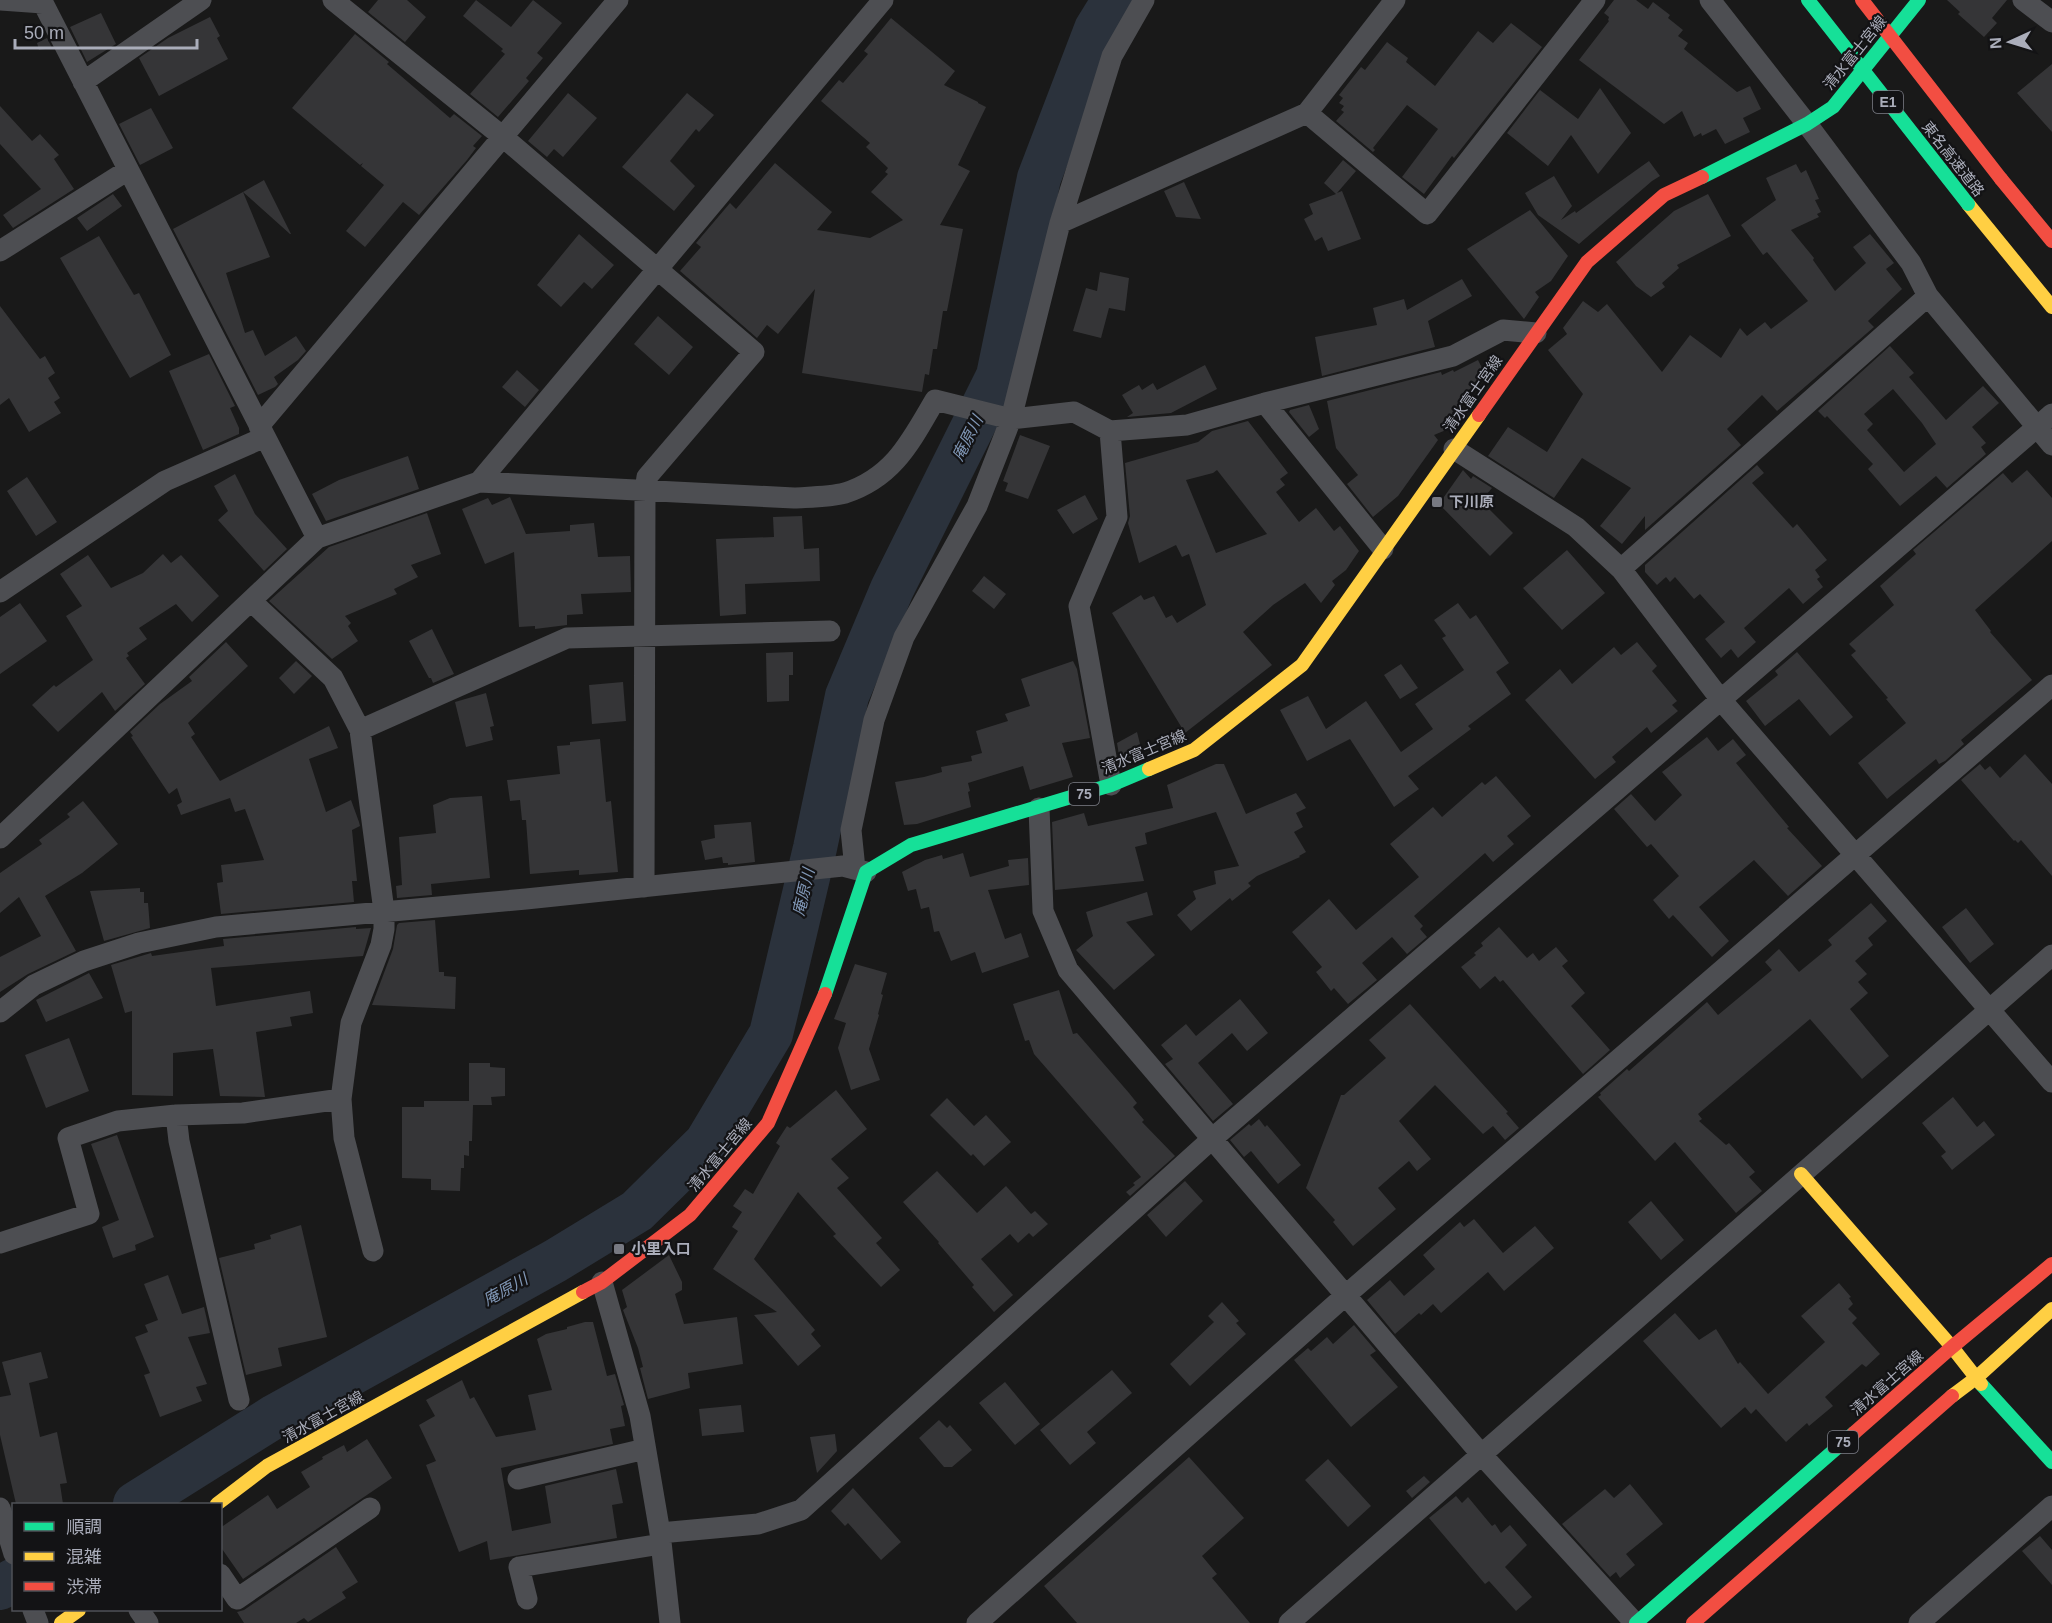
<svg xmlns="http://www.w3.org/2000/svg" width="2052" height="1623" font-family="Helvetica,'Noto Sans JP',sans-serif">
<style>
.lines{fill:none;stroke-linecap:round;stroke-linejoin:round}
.river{stroke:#2b323c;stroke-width:44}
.building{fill:#353537;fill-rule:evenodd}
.street{stroke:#4d4e52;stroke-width:21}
.fast{stroke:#16e098;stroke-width:14}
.slow{stroke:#ffcf43;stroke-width:14}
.jam{stroke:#f24e42;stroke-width:14}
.fast-bridge{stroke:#16e098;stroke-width:14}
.jam-bridge{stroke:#f24e42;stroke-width:14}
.poi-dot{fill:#777982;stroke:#131315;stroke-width:2}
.labels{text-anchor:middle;stroke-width:4.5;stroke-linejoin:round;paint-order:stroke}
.shield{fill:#131315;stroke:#7d7f88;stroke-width:1.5}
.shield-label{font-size:14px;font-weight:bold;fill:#aaadba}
.street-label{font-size:15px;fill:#aaadba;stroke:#131315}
.poi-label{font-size:15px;font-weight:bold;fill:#aaadba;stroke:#131315;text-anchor:start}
.water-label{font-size:16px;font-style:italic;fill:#8097b6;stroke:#131315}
</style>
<rect width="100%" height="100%" fill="#191919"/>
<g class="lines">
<path class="river" d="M135 1504 275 1416 555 1261 637 1211 706 1143 771 1034 815 848 847 696 892 589 998 376 1039 178 1096 29 1114 0
M0 1588 14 1580"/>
</g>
<path class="building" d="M378 0H407L426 17 405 42 368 12Z
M476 0 511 27 533 0 562 23 537 53 543 58 526 78 529 81 498 117 470 94 505 54 501 51 503 49 463 16Z
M1614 0H1636L1648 9 1653 2 1670 15 1668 18 1683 30 1678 36 1688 43 1684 49 1737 92 1750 86 1761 109 1743 118 1750 132 1725 144 1716 129 1702 136 1701 133 1694 137 1682 111 1664 124 1579 60 1609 21 1608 20 1609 17 1604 13Z
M1947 0H2007L1992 18 1997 23 1984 37 1958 14 1960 12Z
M101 13 116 44 87 62 70 27Z
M210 17 220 36 217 38 228 59 159 96 139 58 168 38Z
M891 18 955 71 944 85 978 102V103L986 107 958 165 970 171 940 225 963 229 947 311H943L937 349H933L929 375 925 374 922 392 802 373 815 289 778 334 767 325 757 338 680 271 701 247 696 243 730 203 736 209 775 163 832 212 817 230 870 238 903 220 871 192 888 174 885 172 888 168 866 147 870 143 821 101 839 80 843 83 868 54 864 51Z
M1511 23 1542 47 1454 158 1452 156 1424 194 1402 177 1438 129 1407 105 1373 148 1375 150 1373 152 1336 121 1344 112 1341 110 1344 106 1339 103 1343 98 1339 95 1361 67 1365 70 1387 42 1408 58 1406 62 1435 86 1478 31 1493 43Z
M355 34 389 62 387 64 450 118 454 114 482 136 473 146 476 148 467 160 419 215 403 202 365 247 346 231 384 185 361 166 363 163 360 165 292 108Z
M47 38 52 48 39 50 37 43Z
M2052 64V132L2017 93Z
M1600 88 1631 133 1598 174 1571 135 1548 166 1507 133 1540 90 1578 119Z
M568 93 597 118 563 157 554 149 547 157 528 141Z
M687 93 714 115 699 132 696 129 670 161 695 186 674 211 622 167Z
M0 106 32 141 40 134 59 155 54 159 74 189 13 228 3 215 41 189 0 144Z
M151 108 173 148 140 165 119 124Z
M1343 160 1356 171 1337 193 1342 191 1361 239 1328 251 1322 237 1315 241 1304 219 1313 214 1309 204 1336 194 1324 183Z
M1649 161 1660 176 1652 181 1579 244 1538 215 1525 193 1554 176 1572 206 1561 220 1575 211 1576 213Z
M1796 164 1801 173 1806 170 1819 199 1815 200 1821 212 1817 214 1819 217 1791 230 1814 258 1813 260 1835 291 1866 263 1853 247 1870 234 1894 263 1886 269 1902 289 1868 321 1874 327 1777 411 1762 395 1727 429 1741 445 1645 530V516L1622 544 1600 526 1631 488 1582 458 1554 498 1488 456 1508 427 1547 452 1583 394 1548 350 1567 334 1563 328 1583 301 1598 312 1607 304 1662 372 1690 335 1721 358 1740 328 1747 336 1765 322 1771 329 1808 301 1767 252 1763 255 1741 225 1776 200 1766 178Z
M264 180 291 234H290L243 192Z
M1184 182 1201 219 1176 217 1164 191Z
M243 192 270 257 226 273 245 333 253 330 265 356 296 336 306 351 298 360 274 377 278 384 275 387 258 395 173 229Z
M113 194 122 206 87 231 77 218Z
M1708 194 1731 236 1677 265 1679 268 1662 283 1665 287 1651 297 1636 286 1616 262 1674 211Z
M1530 210 1568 256 1551 281 1535 292 1539 297 1524 319 1467 249Z
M579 234 614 265 592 289 584 282 561 307 537 285Z
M99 236 134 295 139 293 171 355 130 378 60 258Z
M1100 272 1129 278 1125 311 1109 308 1101 338 1073 331 1086 288 1097 291Z
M1462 279 1472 296 1428 321 1435 347 1322 376 1315 337 1377 325 1373 308 1404 299 1407 310Z
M0 306 40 359 45 356 55 373 48 378 60 398 54 402 61 413 29 432 9 398 0 405Z
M658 316 693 347 669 375 634 344Z
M1890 346 1914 373 1909 377 1946 420 1983 386 1999 403 1972 427 1986 443 1981 447 1986 454 1947 488 1936 476 1900 506 1868 469 1873 464 1827 416 1825 418 1818 411ZM1893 389 1922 423 1936 444 1904 472 1867 430 1873 424 1864 414Z
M209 354 235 406 230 408 239 428V434L203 450 169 371Z
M1478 360 1485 374 1476 386 1464 392 1467 399 1461 407 1452 412 1455 417 1446 430 1434 435 1438 440 1398 496 1373 517 1347 484 1358 475 1336 448 1327 401 1441 372 1442 375 1453 370 1454 372Z
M1205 365 1217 389 1171 413 1127 417 1133 413 1122 395 1139 385 1142 390 1153 383 1157 390Z
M517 370 539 390 525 407 502 387Z
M1309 405 1319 429 1309 437 1289 412 1290 410Z
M1248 421 1288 473 1280 479 1285 485 1276 492 1299 522 1316 508 1334 531 1340 526 1359 551 1346 570 1332 581 1335 585 1321 603 1305 583 1273 605 1243 632 1272 665 1185 733 1112 613 1141 595 1144 600 1154 596 1166 618 1172 615 1177 623 1206 605 1189 554 1182 557 1176 545 1139 563 1128 523 1130 516 1125 463 1198 442 1212 431ZM1217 470 1267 534 1216 553 1186 480 1213 473Z
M1020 435 1050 446 1028 499 1005 491 1008 483 1003 481Z
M408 456 419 489 326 521 312 494 339 480Z
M1757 465 1764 473 1752 483 1793 528 1797 524 1827 560 1815 570 1820 577 1817 579 1823 587 1803 604 1789 588 1744 628 1756 642 1738 658 1731 649 1721 658 1705 639 1725 622 1700 594 1694 599 1675 577 1670 582 1666 577 1657 585 1645 572V565Z
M1463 470 1471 479 1473 476 1492 488 1481 501 1513 533 1490 556 1439 504Z
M2027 470 2052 498V541L1975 610 1991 631 1990 632 2032 680 1961 740 1964 744 1945 761 1939 764 1936 759 1887 799 1858 763 1906 723 1886 699 1888 698 1851 655 1856 651 1849 644 1894 605 1880 586 1916 554 1913 550 2003 473 2012 483Z
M235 474 255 514 287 549 264 571 218 520 228 511 214 486Z
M27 477 57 522 36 536 7 491Z
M1085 495 1098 519 1073 534 1057 510Z
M510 497 526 534 570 531V525L594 523 598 557 630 556 631 592 581 594 583 614 567 615V625L535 629V626L519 627 514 552 485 564 462 509 488 498 492 505Z
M427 513 441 554 411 565 418 577 394 589 397 594 345 616 351 623 348 626 358 641 332 659 269 601 329 547Z
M802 516 804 549 819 548 820 581 745 584 746 614 720 616 716 539 774 537 773 517Z
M1567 550 1605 593 1562 630 1523 588Z
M163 554 171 563 181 555 219 596 192 622 176 604 139 628 147 639 127 653 129 656 126 658 145 684 115 711 102 692 58 732 32 705 54 685 56 687 93 660 66 616 82 606 60 574 88 555 111 588 143 573Z
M984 576 1006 594 994 609 972 591Z
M20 603 47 641 0 674V617Z
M1458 603 1470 619 1476 615 1509 663 1496 672 1511 694 1468 726 1471 729 1408 776 1419 789 1394 807 1350 739 1307 761 1280 710 1308 696 1326 729 1366 701 1401 752 1433 729 1415 704 1464 670 1442 638 1446 636 1434 620Z
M432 629 454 674 433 683 431 678H429L409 641Z
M226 642 248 666 188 723 195 734 191 737 220 781 329 726 338 748 309 759 326 812 351 800 359 822 360 826 352 830 357 881H352L354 902 221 914 217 883 223 882 221 865 264 860 245 809 235 812 230 798 181 815 177 805 182 802 177 788 169 794 131 737 133 736 130 732 160 704 192 681 189 677Z
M1637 642 1657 666 1652 671 1677 701 1672 705 1678 711 1651 733 1647 727 1612 757 1616 762 1595 779 1525 700 1560 669 1572 684 1614 647 1621 655Z
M793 652V675H789V701L767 702 766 653Z
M1797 652 1853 717 1830 736 1799 699 1765 726 1746 701 1778 675 1775 671Z
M296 661 312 676 294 694 279 678Z
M1073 661 1077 669 1090 738 1062 743 1073 777 1030 790 1023 766 968 783 970 791 968 792 971 807 917 824 904 825 895 782 924 777 942 772 941 767 972 761 971 756 982 753 976 731 1008 721 1005 714 1030 706 1021 679Z
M1401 664 1418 688 1400 699 1384 675Z
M623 682 626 721 592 724 589 685Z
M486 693 494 726 490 727 493 740 466 747 455 702Z
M1137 732 1142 752 1120 761 1117 743Z
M1707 737 1718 751 1733 739 1746 755 1736 763 1789 827 1787 828 1822 866 1788 896 1754 860 1699 907 1729 941 1712 957 1673 915 1669 919 1653 900 1679 876 1651 844 1647 847 1614 809 1631 794 1655 821 1682 795 1662 772Z
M600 739 606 802 611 801 618 872 579 875V870L530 874 526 820H522L520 800 510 801 507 780 560 774 557 746 570 745V742Z
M2025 754 2052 784V876L2021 840 2018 843 2015 840 2014 841 1961 780 1980 764 1985 770 1990 766 2000 778Z
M1216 764H1224L1246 814 1296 793 1306 808 1296 813 1303 827 1294 832 1306 852 1299 856 1300 857 1257 876 1248 883 1251 886 1232 901 1230 898 1191 931 1177 915 1196 899 1193 891 1216 884 1214 871 1239 866 1216 812 1145 833 1147 844 1135 847 1144 881 1055 890 1052 822 1084 813 1088 826 1173 808 1167 785Z
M1496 776 1531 816 1507 836 1514 844 1493 862 1485 853 1414 916 1423 926 1420 929 1427 937 1407 954 1392 937 1362 963 1377 980 1348 1004 1334 988 1331 991 1316 972 1322 967 1292 932 1329 899 1356 930 1419 877 1390 844 1433 807 1442 817 1482 782 1485 785Z
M482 796 490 878 431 884 432 895 397 898 396 886 402 885 399 837 436 833 433 805 450 798Z
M83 801 118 844 82 873 45 896 76 951 28 974 0 992V957L41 936 19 897 0 913V873L42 844 39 840 70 817 67 814Z
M751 822 755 862 728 865V863H723L722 857 705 860 701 841 715 838 714 825Z
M963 853 970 877 1009 866 1008 860 1028 858 1029 885 988 890 1005 939 1021 933 1029 957 982 973 975 952 951 961 939 931 934 932 929 907 921 909 916 889 908 891 902 872 925 860 942 855 943 859Z
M140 888V892H144V903H148L150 928 104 941 90 891Z
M1147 892 1153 915 1126 922 1155 955 1114 990 1076 950 1093 936 1086 912Z
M1871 903 1887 921 1868 938 1873 945 1855 961 1867 974 1858 982 1868 993 1850 1009 1889 1056 1862 1079 1810 1019 1698 1114 1702 1119 1699 1121 1726 1145 1729 1143 1755 1172 1749 1177 1762 1191 1736 1213 1675 1142 1655 1161 1598 1097 1601 1095 1600 1093 1627 1069 1629 1071 1707 1002 1718 1015 1772 970 1765 962 1779 949 1799 972 1832 945 1828 940Z
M1966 908 1994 944 1970 963 1942 927Z
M435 920 439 972H444V976L456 977 455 1009 372 1005 393 949 397 925 399 923Z
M356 927V929L371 928 363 956 211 968 216 1006 310 991 313 1013 290 1017 292 1026 256 1032 265 1097 220 1096 213 1049 173 1053V1096L132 1095V1011L125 1013 111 965 151 953 152 956 224 946 223 939Z
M1499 927 1527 958 1533 953 1539 961 1556 947 1568 961 1562 966 1585 993 1571 1006 1610 1050 1583 1074 1503 980 1500 982 1495 976 1480 989 1461 967 1476 955 1474 953 1483 946 1481 943Z
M855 964 887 973 881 994 883 995 878 1014 879 1015 869 1049 880 1080 851 1090 838 1048 846 1023 834 1019Z
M89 973 103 998 46 1022 36 1000Z
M1059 990 1073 1034 1077 1033 1129 1093 1137 1103 1133 1107 1144 1120 1142 1122 1175 1156 1130 1196 1126 1192 1135 1185 1133 1183 1141 1177 1034 1054 1029 1040 1025 1041 1013 1004Z
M1240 999 1268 1033 1247 1051 1232 1033 1198 1063 1233 1104 1213 1121 1165 1064 1173 1059 1161 1045 1186 1024 1196 1036Z
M1410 1004 1508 1112 1506 1113 1519 1128 1505 1140 1493 1126 1483 1134 1435 1085 1399 1121 1431 1159 1417 1171 1409 1161 1378 1188 1396 1209 1353 1246 1333 1222 1335 1220 1306 1188 1341 1095H1344L1386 1058 1369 1040Z
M69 1038 89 1091 46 1108 25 1055Z
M469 1063H490V1067L505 1068V1096L491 1097 492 1105H473L472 1141H469V1156L464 1155V1168H461L460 1191 431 1190V1179L402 1178V1107H424V1101H469Z
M836 1090 867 1129 831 1159 849 1178 837 1188 882 1238 876 1243 900 1270 881 1287 833 1236 836 1234 798 1192 754 1259 815 1330 811 1334 821 1346 798 1366 754 1315 777 1312 713 1269 738 1231 732 1227 742 1212 733 1206 745 1189 753 1194 780 1146 776 1143 787 1126 790 1128Z
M1953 1097 1977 1127 1984 1121 1995 1135 1952 1170 1941 1156 1946 1152 1922 1123Z
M947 1098 974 1126 986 1115 1011 1142 984 1166 973 1154 971 1156 930 1115Z
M1259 1119 1265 1127 1267 1125 1301 1165 1278 1184 1251 1151 1244 1157 1230 1140 1249 1124 1251 1126Z
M117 1135 154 1237 135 1245 136 1250 113 1258 102 1227 119 1220 91 1144Z
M937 1171 977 1213 1006 1186 1031 1214 1035 1211 1048 1224 1033 1237 1029 1233 1018 1243 1010 1234 981 1259 1013 1295 994 1312 972 1287 974 1285 938 1243 939 1242 903 1202Z
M1185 1181 1203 1201 1166 1237 1147 1215Z
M1651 1201 1684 1240 1661 1260 1628 1222Z
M1474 1219 1503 1253 1535 1226 1554 1248 1504 1291 1488 1272 1441 1313 1433 1304 1421 1315 1419 1313 1395 1334 1367 1300 1390 1280 1404 1296 1435 1269 1423 1255 1460 1222 1464 1227Z
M301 1225 327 1337 278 1348 282 1366 246 1375 219 1258 255 1249 254 1244 271 1239 270 1235Z
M669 1255 682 1282V1290L675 1294 684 1324 737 1317 743 1364 688 1373 690 1388 648 1399 640 1368 643 1367 638 1348 623 1310 627 1307 622 1290Z
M168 1275 182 1314 204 1307 210 1333 188 1337 207 1384 196 1387 202 1401 160 1417 144 1375 150 1373 135 1337 148 1332 145 1325 158 1320 144 1284Z
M1839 1283 1851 1297 1849 1298 1853 1304 1848 1309 1857 1318 1852 1323 1880 1354 1866 1367 1862 1364 1825 1397 1833 1406 1809 1426 1807 1423 1786 1442 1756 1409 1751 1414 1745 1407 1721 1428 1643 1341 1675 1313 1699 1340 1716 1329 1738 1364 1740 1362 1768 1394 1825 1342 1801 1316Z
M1222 1302 1239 1321 1236 1323 1246 1334 1190 1386 1170 1364 1214 1322 1208 1316Z
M585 1322H593L607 1376 615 1374 624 1405 621 1406 625 1426 610 1429 613 1444 501 1468 512 1531 551 1523 545 1486 616 1469 623 1503 612 1505 617 1538 490 1560 487 1541 459 1552 426 1465 436 1461 419 1425 435 1416 426 1400 462 1380 470 1399 474 1397 496 1437 536 1430 528 1395 552 1390 537 1339 546 1334 567 1329V1327Z
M1354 1325 1376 1351 1370 1355 1398 1387 1351 1427 1294 1360 1308 1348 1311 1351 1327 1337 1333 1344Z
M41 1352 48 1378 29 1383 40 1437 57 1432 67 1483 60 1484 63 1504H16L0 1435V1397L11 1395 2 1362Z
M1112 1370 1132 1393 1087 1432 1096 1443 1070 1465 1040 1430Z
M1005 1382 1040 1424 1015 1445 979 1403Z
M741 1405 744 1432 702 1436 699 1409Z
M939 1420 947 1428 950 1425 972 1450 952 1467H944L919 1438Z
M835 1434 837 1451 817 1473 810 1437Z
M367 1439 392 1478 243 1579 220 1546V1528L268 1495 277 1509 310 1487 301 1472 323 1459 322 1457 344 1445 347 1452Z
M1189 1457 1244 1518 1202 1556 1217 1574 1212 1578 1250 1623H1077L1044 1586Z
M1328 1459 1371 1506 1348 1527 1305 1480Z
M1424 1476 1430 1482 1412 1498 1406 1491Z
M1630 1484 1663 1524 1626 1554 1635 1565 1620 1578 1616 1572 1610 1577 1562 1524 1605 1489 1614 1498Z
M853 1488 901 1542 881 1560 848 1523 845 1526 831 1511Z
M1456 1496 1462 1503 1468 1497 1492 1526 1495 1524 1501 1533 1510 1525 1527 1545 1505 1567 1532 1597 1516 1611 1489 1581 1485 1584 1429 1518Z
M2040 1536 2052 1550V1585L2022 1551Z
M336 1547 358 1582 342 1592 346 1598 308 1622 304 1618 296 1623H244L237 1612 244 1610Z"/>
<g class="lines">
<path class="street" d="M0 0 43 3 317 538
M333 0 503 137 754 352 647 477 645 491 644 887
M1710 0 1807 124 1911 263 1928 296 2052 445
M2023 0 2052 22
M83 82 201 0
M1307 113 1427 214 1595 0
M1060 223 1307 113 1395 0
M0 251 128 170
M1265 403 1383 549
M259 426 618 0
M1110 431 1117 517 1079 606 1111 785
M1454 449 1576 527 1621 569 1721 700 2052 1082
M479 482 883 0
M1621 569 1928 296
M0 592 165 481 265 437
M251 601 333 678 360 730 384 911V929L381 945 351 1023 341 1099 344 1138 373 1251
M360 730 567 638 830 631
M1039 808 1043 911 1068 970 1481 1454 1635 1623
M0 838 317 538 479 482 794 498C810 497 830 497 845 493 894 477 911 441 935 400L1011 419 1074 412 1110 431 1187 425 1265 403 1453 356 1503 330 1536 333
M855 869 851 830 874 720 904 637 977 506 1011 419 1060 223 1112 56 1144 0
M0 1012 34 985 84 961 139 943 216 927 526 899 843 866 866 872
M176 1115 179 1141 239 1400
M0 1243 89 1214 68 1138 118 1121 176 1115 243 1113 341 1099
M602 1282 640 1416 660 1533 670 1623
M518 1479 645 1449
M0 1508 14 1554
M660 1533 758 1524 801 1510 1213 1138 2052 414
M220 1574 237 1599 370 1508
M527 1599 519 1567 661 1544
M33 1610 38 1623
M139 1610 148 1623
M977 1623 1346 1295 2052 685
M1289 1623 2052 955
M1919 1623 2052 1506"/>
<path class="fast" d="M1702 177 1807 124 1833 107 1919 0
M825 994 866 872 911 845 1111 785 1149 769
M1981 1384 2052 1462
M1636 1623 1854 1433"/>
<path class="slow" d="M1968 204 2052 307
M1149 769 1194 750 1302 665 1479 415
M1801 1174 1952 1347 1981 1384
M1952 1396 1976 1378 2052 1309
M217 1504 267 1466 583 1292
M61 1623 79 1610"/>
<path class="jam" d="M2001 179 2052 241
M1479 415 1587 262 1664 195 1702 177
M583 1292 602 1282 690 1215 768 1123 825 994
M1854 1433 1952 1347 2052 1264
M1693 1623 1952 1396"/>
<path class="fast-bridge" d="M1808 0 1968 204"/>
<path class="jam-bridge" d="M1862 0 2001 179"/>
</g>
<g class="poi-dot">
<rect x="1431" y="496" width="12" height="12" rx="3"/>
<rect x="613" y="1243" width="12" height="12" rx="3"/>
</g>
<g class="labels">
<g class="shield">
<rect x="1873" y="91" width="30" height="22" rx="4.5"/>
<rect x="1069" y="783" width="30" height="22" rx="4.5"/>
<rect x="1828" y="1431" width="30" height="22" rx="4.5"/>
</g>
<g class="shield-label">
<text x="1888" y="107">E1</text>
<text x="1084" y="799">75</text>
<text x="1843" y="1447">75</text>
</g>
<g class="street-label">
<text transform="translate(1855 53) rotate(-51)" y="5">清水富士宮線</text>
<text transform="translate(1953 159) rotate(52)" y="5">東名高速道路</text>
<text transform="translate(1473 394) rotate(-55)" y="5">清水富士宮線</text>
<text transform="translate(1144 752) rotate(-23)" y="5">清水富士宮線</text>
<text transform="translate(720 1155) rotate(-50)" y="5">清水富士宮線</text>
<text transform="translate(1887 1383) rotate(-41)" y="5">清水富士宮線</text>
<text transform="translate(323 1417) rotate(-29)" y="5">清水富士宮線</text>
</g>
<g class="poi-label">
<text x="1449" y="507">下川原</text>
<text x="631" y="1254">小里入口</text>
</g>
<g class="water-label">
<text transform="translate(967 438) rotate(-63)" y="6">庵原川</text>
<text transform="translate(803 892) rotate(-77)" y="6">庵原川</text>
<text transform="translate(505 1289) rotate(-29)" y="6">庵原川</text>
</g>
</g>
<rect x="12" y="1503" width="210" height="108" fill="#131315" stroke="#4f5157" stroke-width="1.5"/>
<rect x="24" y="1522" width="30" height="9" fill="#16e098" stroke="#4f5157" stroke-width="1.5"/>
<text x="66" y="1533" font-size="18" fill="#aaadba">順調</text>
<rect x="24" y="1552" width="30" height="9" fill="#ffcf43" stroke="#4f5157" stroke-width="1.5"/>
<text x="66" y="1563" font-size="18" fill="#aaadba">混雑</text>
<rect x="24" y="1582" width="30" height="9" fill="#f24e42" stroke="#4f5157" stroke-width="1.5"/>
<text x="66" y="1593" font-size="18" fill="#aaadba">渋滞</text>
<g transform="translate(2010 42) rotate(266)" stroke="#131315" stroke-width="4.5" paint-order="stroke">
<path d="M0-4.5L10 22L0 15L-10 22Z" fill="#aaadba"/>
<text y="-9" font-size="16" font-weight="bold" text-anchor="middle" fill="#aaadba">N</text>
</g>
<path d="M15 39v9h182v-9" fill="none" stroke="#aaadba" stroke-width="3"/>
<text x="24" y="39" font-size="18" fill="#aaadba" stroke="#131315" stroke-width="4.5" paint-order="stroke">50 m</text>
</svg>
